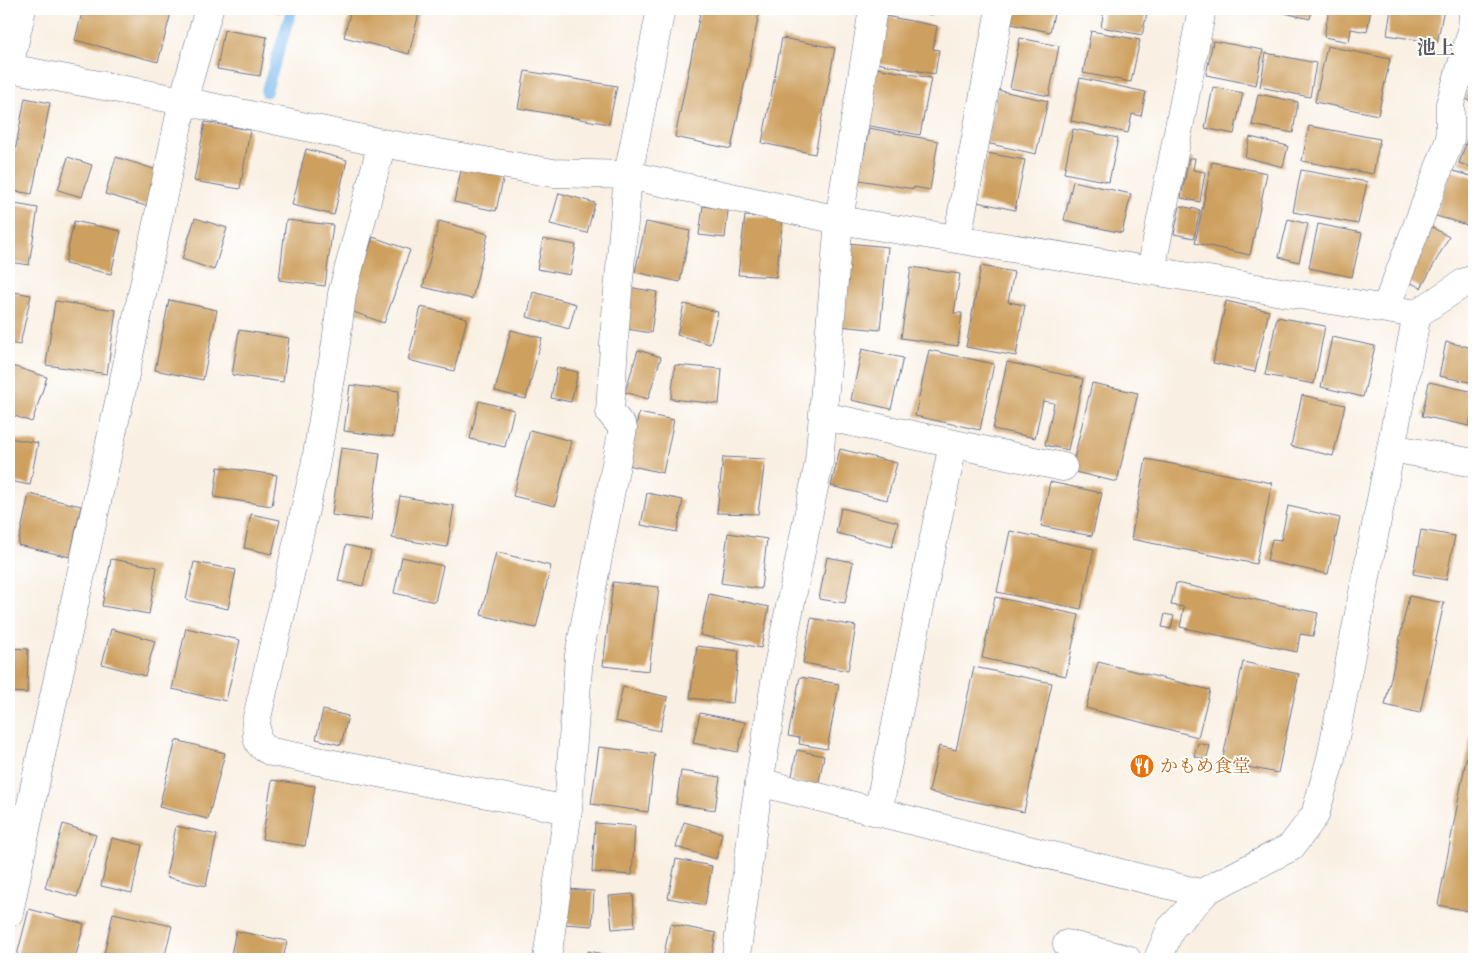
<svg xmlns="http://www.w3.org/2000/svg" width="1483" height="968" font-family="'Libre Caslon Text','Noto Serif JP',serif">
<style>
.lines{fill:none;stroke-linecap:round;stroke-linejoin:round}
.stream{stroke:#77b7eb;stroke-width:11}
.building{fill:#cea05f}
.minor-casing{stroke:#69738d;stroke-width:29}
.minor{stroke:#fff;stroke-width:28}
.labels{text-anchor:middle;stroke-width:4;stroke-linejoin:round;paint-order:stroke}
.food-label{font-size:18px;fill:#c56008;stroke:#fff;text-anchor:start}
.neighbourhood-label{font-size:19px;font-weight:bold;fill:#5a575e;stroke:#fff}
</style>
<rect width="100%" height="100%" fill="#fff"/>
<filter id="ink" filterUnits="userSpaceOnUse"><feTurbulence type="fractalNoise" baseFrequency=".02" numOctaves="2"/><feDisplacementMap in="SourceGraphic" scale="10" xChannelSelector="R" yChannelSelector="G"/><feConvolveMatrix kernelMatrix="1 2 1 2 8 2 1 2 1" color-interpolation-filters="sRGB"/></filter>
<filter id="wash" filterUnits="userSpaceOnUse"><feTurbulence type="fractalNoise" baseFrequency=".0096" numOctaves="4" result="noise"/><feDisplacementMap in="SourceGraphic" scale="20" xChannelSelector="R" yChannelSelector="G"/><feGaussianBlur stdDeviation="1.12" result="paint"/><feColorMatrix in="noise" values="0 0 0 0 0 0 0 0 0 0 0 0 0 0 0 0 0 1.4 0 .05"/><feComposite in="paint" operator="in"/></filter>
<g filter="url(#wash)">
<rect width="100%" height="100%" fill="#f9f0e3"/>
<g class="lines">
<path class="stream" d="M266 92 292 9"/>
</g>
<g id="blocks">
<path class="building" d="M83 9H172L158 62 75 40Z
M262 9H281L280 13Z
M351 9H420L409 54 344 37Z
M701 9H760L731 149 675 137Z
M907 9H933L932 15Z
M1014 9H1055L1050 32 1011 24Z
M1104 9H1148L1142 35 1101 27Z
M1268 9H1312L1310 19Z
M1329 9H1371L1367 32 1351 29 1349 42 1324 37Z
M1391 9H1444L1437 43 1387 35Z
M875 14 937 26 933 49 939 50 935 74 866 61Z
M224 30 267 37 260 76 217 69Z
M1091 31 1140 40 1131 82 1083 73Z
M782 38 835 48 815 154 762 143Z
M1020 38 1059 46 1049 96 1010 88Z
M1213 41 1263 50 1256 85 1206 75Z
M1327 46 1390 59 1378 115 1315 102Z
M1266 53 1316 63 1310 97 1260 87Z
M876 68 931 78 920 135 865 125Z
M1474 68V102L1465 99Z
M525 71 617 86 609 124 518 108Z
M1080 78 1146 92 1141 116 1132 114 1128 133 1071 121Z
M1213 87 1243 93 1234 134 1205 128Z
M997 90 1048 101 1036 154 986 143Z
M1258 94 1298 102 1293 133 1252 125Z
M25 98 50 103 32 194 9 190V183Z
M1474 120V168L1459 163Z
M205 122 250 130 240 189 194 181Z
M1309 126 1380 139 1373 174 1302 161Z
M869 128 938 141 930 190 914 187V189L859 180Z
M1073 129 1118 138 1109 182 1064 173Z
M1250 137 1288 146 1283 167 1245 157Z
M306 149 347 160 334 215 292 205Z
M987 153 1025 160 1015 210 977 202Z
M68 157 92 165 82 197 58 190Z
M116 157 157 170 146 206 105 194Z
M1189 158H1195L1193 170 1205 172 1200 202 1181 198Z
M1212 162 1267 173 1250 255 1195 243Z
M462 166 504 175 496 211 454 202Z
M1301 170 1367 182 1358 224 1293 212Z
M1450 170 1474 177V227L1436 216Z
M1073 181 1131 194 1122 233 1064 220Z
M559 193 595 203 587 233 550 224Z
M9 203 38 208 29 265 9 262Z
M703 206 728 210 725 238 699 235Z
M1180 206 1200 210 1194 238 1174 234Z
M745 216 783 218 776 277 738 275Z
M195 218 227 228 214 270 182 259Z
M1288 219 1308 224 1299 262 1279 257Z
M286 220 333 225 325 286 279 280Z
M74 221 121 231 111 274 65 264Z
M439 221 488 234 472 299 423 287Z
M646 222 690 231 680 282 635 272Z
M1318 224 1362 233 1352 277 1309 268Z
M1428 225 1449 237 1421 288 1400 277Z
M373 237 410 250 384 323 348 310Z
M543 239 576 245 570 275 537 269Z
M848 243 888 247 880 330 839 326Z
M981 266 1014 272 1008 302 1025 305 1016 356 966 347Z
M911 267 960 274 954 313H962L958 346 901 338Z
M622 286 657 292 651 333 615 327Z
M9 291 31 295 20 345 9 343Z
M533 292 576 304 569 329 527 317Z
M169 300 217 310 203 380 155 370Z
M55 301 116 310 107 374 46 365Z
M1226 301 1269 311 1255 372 1213 363Z
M684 304 718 312 710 344 677 335Z
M421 307 467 318 454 371 408 360Z
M1277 317 1325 326 1314 384 1265 375Z
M239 330 289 338 283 382 232 375Z
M511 330 542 338 526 399 495 391Z
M1332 337 1375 346 1363 397 1321 387Z
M1446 342 1474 348V383L1439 376Z
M862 349 903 358 891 409 851 400Z
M638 350 661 357 648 399 625 392Z
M929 350 994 364 980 430 915 416Z
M1007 362 1083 379 1068 450 1045 445 1054 403 1043 401 1035 438 993 429Z
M9 365 47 377 32 422 9 414Z
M675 365 722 369 719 404 671 399Z
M557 367 578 372 571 402 551 398Z
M1429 382 1474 392V402L1469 426 1422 416Z
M1092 383 1138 393 1117 482 1071 471Z
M350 385 399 391 393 437 344 431Z
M1302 395 1345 405 1333 456 1291 446Z
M479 401 514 410 505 447 470 439Z
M639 413 674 420 663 473 628 465Z
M530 430 571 441 555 506 513 496Z
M9 438 38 443 30 485 9 481Z
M341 448 380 453 371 520 332 515Z
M840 449 897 463 887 500 831 486Z
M723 457 765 459 758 514 717 513Z
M1146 459 1272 483 1256 564 1131 539Z
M218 467 277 475 272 506 214 497Z
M1050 482 1102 493 1092 536 1041 526Z
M647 493 683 500 677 532 641 525Z
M29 494 81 506 70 557 18 545Z
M400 496 454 506 447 547 392 538Z
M1288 506 1340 518 1328 574 1267 561 1272 539 1281 540Z
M841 508 898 522 892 547 836 533Z
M251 514 280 520 272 554 244 548Z
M1421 530 1455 536 1446 580 1413 574Z
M1010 531 1094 549 1081 609 997 592Z
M728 533 767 539 761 589 721 583Z
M346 545 371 551 363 586 338 581Z
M496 552 551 566 536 628 481 615Z
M402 557 443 566 435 602 394 593Z
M827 557 853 562 845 603 819 599Z
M111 559 157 567 149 614 102 606Z
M194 562 236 570 228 609 186 600Z
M613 582 659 587 649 671 603 666Z
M1176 583 1318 613 1313 636 1300 634 1297 652 1180 627 1184 607 1171 605Z
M709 594 769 607 761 648 700 635Z
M1409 596 1444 603 1420 713 1385 705Z
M995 597 1079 615 1066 676 982 658Z
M1165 614 1174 616 1171 629 1162 627Z
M811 618 856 626 848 671 803 663Z
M186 628 240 640 226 701 172 689Z
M111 629 155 641 145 676 102 664Z
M697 646 739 651 733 703 690 698Z
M9 648 28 649 27 693 9 692Z
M1098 662 1210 690 1198 737 1086 708Z
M1243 662 1299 674 1278 773 1222 762Z
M974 667 1052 683 1024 812 929 792 939 746 956 750Z
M800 677 839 684 827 749 799 744 800 738 788 736Z
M623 687 668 697 660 731 615 721Z
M323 710 348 716 341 745 316 739Z
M700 713 745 722 738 752 693 743Z
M1473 724H1474V912L1438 905Z
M176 740 225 753 208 819 159 807Z
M1198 743 1210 746 1206 760 1194 756Z
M599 747 655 754 648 812 591 804Z
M797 750 824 756 818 786 791 781Z
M681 771 720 777 715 810 676 804Z
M272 780 315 786 305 846 262 839Z
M684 822 722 833 716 859 676 847Z
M595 823 635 826 632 875 592 872Z
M63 824 96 835 77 897 45 888Z
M176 826 217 835 206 886 166 877Z
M112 838 142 845 132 893 101 886Z
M676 859 712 866 705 905 668 898Z
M568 889 594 891 592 926 565 924Z
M633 894 635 927 612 929 609 896Z
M29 909 84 924 75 959H16Z
M113 913 172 926 164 959H103Z
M670 924 716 933 711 959H663Z
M236 931 287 941 283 959H230Z
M588 951 621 957V959H587Z"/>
</g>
</g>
<g filter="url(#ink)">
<use href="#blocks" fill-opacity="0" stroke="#69738d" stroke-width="1"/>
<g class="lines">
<defs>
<path id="minor" d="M9 67 22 9
M9 68 183 101 382 143 553 173 628 175 839 220 1417 314 1465 282 1474 279
M382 143 342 294 336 343 315 466 256 722C257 739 255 745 272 752L568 810
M957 239 1000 9
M1151 271 1202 9
M1386 308 1450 139V104L1472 31 1473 9
M823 416 1063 467
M1391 448 1417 314
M759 782 1204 894
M878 812 953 444
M9 913 41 755 123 384 183 101 209 9
M1067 944 1127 959
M547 959 568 810 579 655 623 428 610 412 615 327 628 175 661 9
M736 959 755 810 776 676 819 462 839 220 873 9
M1158 959 1171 928 1209 889 1291 847 1315 815 1331 758 1391 448 1474 463"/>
</defs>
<use href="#minor" class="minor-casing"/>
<use href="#minor" class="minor"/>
</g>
</g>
<defs>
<symbol id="restaurant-disc" viewBox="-11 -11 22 22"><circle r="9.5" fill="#e8710a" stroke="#fff"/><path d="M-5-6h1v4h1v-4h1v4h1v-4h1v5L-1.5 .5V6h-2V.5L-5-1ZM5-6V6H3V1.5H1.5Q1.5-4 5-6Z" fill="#fff"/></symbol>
</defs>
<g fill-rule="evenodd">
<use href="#restaurant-disc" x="1128" y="752" width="28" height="28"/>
</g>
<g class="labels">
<g class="food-label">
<text x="1160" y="772">かもめ食堂</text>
</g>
<g class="neighbourhood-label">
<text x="1436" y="54">池上</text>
</g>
</g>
<rect width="1483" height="968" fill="none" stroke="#fff" stroke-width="30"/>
</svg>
